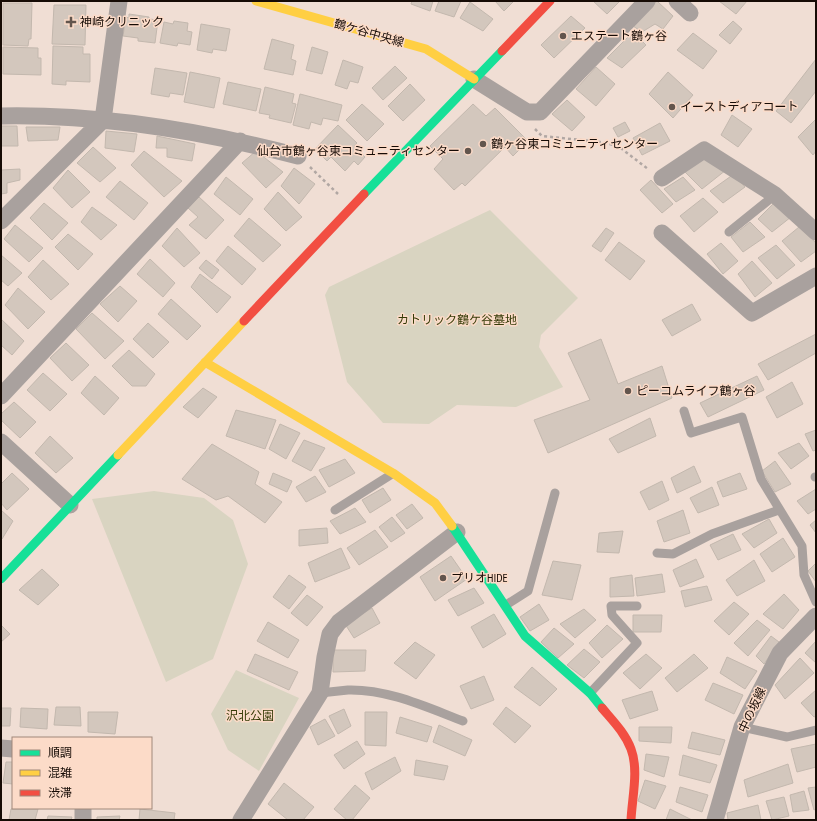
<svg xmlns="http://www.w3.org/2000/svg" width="817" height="821" font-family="'PT Sans Narrow','Noto Sans JP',sans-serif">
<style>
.green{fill:#d9d4c1}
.building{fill:#d3c7bd;stroke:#c3b8ae}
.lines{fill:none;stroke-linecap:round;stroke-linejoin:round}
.path{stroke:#b1a7a3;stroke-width:2.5;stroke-dasharray:3 3;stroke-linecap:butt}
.lane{stroke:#a9a19e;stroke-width:9}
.street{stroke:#a9a19e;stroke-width:17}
.fast{stroke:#16e098;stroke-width:9}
.slow{stroke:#ffcf43;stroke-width:9}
.jam{stroke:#f24e42;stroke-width:9}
.poi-dot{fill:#62554d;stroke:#fcdbc8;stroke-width:1.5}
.labels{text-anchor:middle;stroke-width:3;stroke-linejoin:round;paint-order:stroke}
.poi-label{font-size:12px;fill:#160b05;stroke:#fcdbc8;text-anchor:start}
.street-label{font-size:12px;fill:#160b05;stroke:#fcdbc8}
.park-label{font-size:12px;fill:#363c08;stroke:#fcdbc8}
</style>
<rect width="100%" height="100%" fill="#f0ded4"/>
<path class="green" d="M490 210 578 298 541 335 539 347 563 387 516 407 457 405 429 424 383 423 347 382 325 295 329 287Z
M154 491 204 498 233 520 248 564 213 659 166 682 92 499Z
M236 670 299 698 259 771 228 750 211 714Z"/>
<path class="building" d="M412 1H433L430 11 411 4Z
M439 1H461L454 17 435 11Z
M495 1H514L504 11Z
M593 1H620L607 14Z
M657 1 673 16 663 29 655 24 642 32 633 26Z
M719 1H747L736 14Z
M470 2 493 19 483 31 460 18Z
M3 3H32L31 39H29L28 46 3 45Z
M54 5H86L85 45 52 44Z
M129 14 149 17V19L158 20 155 43 138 41V38L123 36 126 17 129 18Z
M571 16 585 28 554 58 541 45Z
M174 21 188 23 187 31 192 32 190 45 178 43 177 46 160 43 164 22 173 24Z
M733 21 742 29 730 44 719 35Z
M201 24 230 29 226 51 213 49 212 53 197 50Z
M633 32 646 45 622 68 607 58Z
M693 33 717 51 703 69 677 50Z
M272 39 294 45 291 59 296 61 293 75 264 69Z
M53 46 83 47V54H90V82L66 81V85L52 84Z
M3 47 38 48V58H41V75L3 74Z
M312 47 328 52 322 74 306 70Z
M816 59V91L791 123 776 111Z
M343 60 363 67 358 83 350 81 347 89 335 85Z
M395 66 407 78 383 100 372 88Z
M596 67 615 84 596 106 576 89Z
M155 68 187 73 183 95 170 93 169 97 151 94Z
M190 72 220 78 214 108 184 102Z
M668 72 693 95 673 118 649 94Z
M228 82 261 89 256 111 223 104Z
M410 84 425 100 403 121 388 106Z
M265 87 294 94 292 103 296 104 291 123 269 118 270 115 259 113Z
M300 94 342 105 338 121 323 118 321 125 311 122 309 129 293 125Z
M567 100 585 117 572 131 552 114Z
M362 104 384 124 367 141 346 120Z
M473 104 486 116 495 108 528 141 513 156 505 147 465 186 462 183 454 190 434 169 443 159 430 146Z
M732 115 752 129 738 147 721 135Z
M816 119V151L813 155 798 137Z
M625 122 630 131 618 137 613 128Z
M660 123 670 141 642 155 633 138Z
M338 125 357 143 354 146 365 157 358 165 354 161 345 171 331 157 327 161 315 149Z
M1 126H17L18 146H1Z
M26 127H60L58 140 28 141Z
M106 131 137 134 134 152 105 148Z
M157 136 195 144 192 161 167 157V148H156Z
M93 147 116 168 100 182 77 163Z
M144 151 182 181 164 197 131 165Z
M256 151 283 172 266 188 242 163Z
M707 156 726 170 702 189 685 172Z
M294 168 315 184 299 204 281 186Z
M20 169V180L7 183V193L1 194V170Z
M68 170 90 192 72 208 53 188Z
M734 174 745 187 723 203 710 191Z
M226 177 253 199 240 215 214 194Z
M683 177 695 190 676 202 664 189Z
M651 180 673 204 662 213 640 190Z
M120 181 148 203 134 220 106 197Z
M278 192 302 217 286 231 264 209Z
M199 197 224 220 206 239 189 225 198 217 188 208Z
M703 198 718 212 694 232 680 216Z
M44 203 68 223 52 240 30 218Z
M774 203 791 217 772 232 758 219Z
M92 207 117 225 101 240 81 222Z
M249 218 281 245 263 262 234 236Z
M750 222 765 237 743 252 731 237Z
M15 225 43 248 29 262 4 239Z
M799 227 816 243V251L801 262 782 241Z
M177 228 200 253 184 267 162 246Z
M606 228 614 233 601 252 592 246Z
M68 234 93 254 78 270 55 247Z
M619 242 645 261 630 280 605 260Z
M721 243 738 261 723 274 707 254Z
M776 245 795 265 777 279 758 258Z
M228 246 256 269 242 285 216 261Z
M1 255 22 273 8 286 1 280Z
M150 259 175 283 163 297 137 274Z
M43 260 69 284 51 300 28 277Z
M206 260 219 270 212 279 199 268Z
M752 261 772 283 755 297 738 274Z
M200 274 231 297 217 313 191 287Z
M120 286 137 301 118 322 100 304Z
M18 288 45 312 28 329 5 305Z
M171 299 201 326 187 340 158 314Z
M692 304 701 320 672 336 662 320Z
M92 313 124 341 105 359 76 329Z
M1 319 24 341 12 355 1 345Z
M148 323 169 342 153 358 133 339Z
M816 334V353L768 380 758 364Z
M601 339 618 384 662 366 672 398 548 453 534 420 590 400 568 353Z
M66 343 89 365 72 381 50 358Z
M129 350 155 374 146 386H132L112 366Z
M43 373 67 394 50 411 27 390Z
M95 376 119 398 104 415 81 393Z
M757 376 764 390 708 417 700 403Z
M792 382 803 404 777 418 766 397Z
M203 388 217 397 198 418 183 407Z
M14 402 36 422 20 438 1 420V414Z
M236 410 276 420 265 449 226 436Z
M650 418 656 436 618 453 609 439Z
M280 424 300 433 286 459 269 449Z
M816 430V450L813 451 805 434Z
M50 436 73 458 56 473 35 453Z
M304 440 325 448 311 471 292 461Z
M799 443 809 456 791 469 778 453Z
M212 444 259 472 255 484 282 502 265 523 228 496 216 500 182 479Z
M345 459 355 473 329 487 319 470Z
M775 461 791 484 775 492 762 471Z
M694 466 701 482 677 493 671 478Z
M12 473 29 489 7 510 1 503V484Z
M273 473 292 481 287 492 269 484Z
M740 473 747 489 723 497 717 482Z
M315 476 326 492 306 502 296 487Z
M662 481 669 500 649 510 640 492Z
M712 487 719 505 698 513 690 498Z
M383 488 391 500 370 513 362 500Z
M816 489V509L808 514 797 501Z
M412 504 423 518 407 529 396 515Z
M355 508 366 522 340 534 330 521Z
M1 510 13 521 2 539 1 538Z
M683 510 690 533 664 542 657 521Z
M392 517 405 533 391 542 379 527Z
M769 519 777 533 754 548 742 534Z
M816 520V533L810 525Z
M327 528 328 543 299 546V530Z
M375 530 388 547 359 565 347 548Z
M623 531 619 553 597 552 599 533Z
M733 534 741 550 718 560 710 545Z
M783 538 795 557 772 572 760 554Z
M341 548 350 568 315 582 308 563Z
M451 556 467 579 435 601 420 577Z
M696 559 704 577 680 587 673 570Z
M754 560 765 581 737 596 726 580Z
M553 561 581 565 572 600 542 595Z
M816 563V582L808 571Z
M42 569 59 585 38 605 19 590Z
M662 574 665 592 637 596 635 578Z
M289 575 306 587 289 609 273 597Z
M632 575 634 596 610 597V578Z
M707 586 712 600 685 607 681 591Z
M474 588 484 603 458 616 448 600Z
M784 594 799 610 783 629 763 614Z
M307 595 323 607 307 626 291 613Z
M734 602 749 614 729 635 714 621Z
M539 604 549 620 530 631 520 617Z
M372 608 380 623 354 638 345 624Z
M584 609 596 620 575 638 560 624Z
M494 614 506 634 483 648 471 627Z
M633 615H662L661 632H633Z
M757 620 770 630 748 656 734 643Z
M268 622 299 640 288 658 257 641Z
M1 625 10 634 1 642Z
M607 625 623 639 602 658 589 643Z
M554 628 574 644 558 658 541 642Z
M771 636 779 642 764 664 756 656Z
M816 641V663L805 653Z
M415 642 435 655 416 679 394 663Z
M584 649 600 662 584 678 567 665Z
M333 650H366L365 671 333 672Z
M255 654 298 672 289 690 247 671Z
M646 654 662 668 640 689 623 673Z
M694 654 708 668 677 692 665 678Z
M727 657 757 671 745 689 720 673Z
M800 658 814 673 785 699 775 685Z
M532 667 557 689 540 706 514 687Z
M484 676 494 700 471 709 460 686Z
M713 683 743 695 734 714 705 700Z
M816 690V716L814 717 801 703Z
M652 691 658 710 630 719 622 700Z
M56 707H80L81 726 54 725Z
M506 707 531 726 515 743 493 724Z
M1 708H11L10 726H1Z
M21 708 48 709 47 729 20 727Z
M344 709 351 726 338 734 329 716Z
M88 712H118L115 734 88 732Z
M365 712H387L386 746 365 745Z
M400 717 432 727 427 742 396 733Z
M325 719 335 736 318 745 310 727Z
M439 725 472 740 465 756 433 742Z
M639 727H672L671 743 639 741Z
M692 732 725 740 720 755 688 748Z
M357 741 365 754 344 769 334 755Z
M816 744V767L797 772 791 749Z
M646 754 669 757 664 777 644 770Z
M683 755 717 765 710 783 679 775Z
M395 757 401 771 372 790 365 773Z
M416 760 448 766 444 780 414 775Z
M6 762H13V784L3 783Z
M788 764 793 783 748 797 744 780Z
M645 780 666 786 655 809 638 801Z
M284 783 314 807 303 820H288L268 804Z
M355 785 370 798 352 820H347L334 809Z
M680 787 708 795 702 812 676 802Z
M816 787V809L814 810 808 788Z
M804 791 809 810 793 812 790 795Z
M784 797 789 816 772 820 766 801Z
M758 805 761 820H728L727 813Z
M11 809H38L35 820H9Z
M140 809 175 813 174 820H139Z
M670 809 692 820H666Z
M48 816 72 817 71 820H47Z
M120 816 119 820H97V817Z"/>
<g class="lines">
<path class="path" d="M535 129 542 136 600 142 618 146 648 169
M310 167 338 194"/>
<path class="lane" d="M729 232 775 195
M684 411 691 433 742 417 761 479 802 546 804 575 816 602
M815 477H816
M335 510 392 474
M657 553 673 554 712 534 779 510
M506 605 528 591 555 493
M320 693C329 692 338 691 348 690 388 689 426 707 463 721
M590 693 637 643 612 615 611 606H637
M742 727 787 737 816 730"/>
<path class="street" d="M677 1 690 13
M474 79 527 112H540L647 1
M1 116C100 114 202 131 298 156
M662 178 704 150 775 195 816 232
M1 221 103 120 119 1
M662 233 752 313 816 276
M1 396 240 141
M1 442 70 505
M1 748 13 749
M83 820V808
M241 820 320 693 325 657 330 634 339 622 457 532
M715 820 742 727 780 653 816 616"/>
<path class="fast" d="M364 194 502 51
M452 526 525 636 590 693 602 708
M1 579 118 455"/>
<path class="slow" d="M256 1 426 49 474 79
M205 362 393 473 435 503 452 526
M118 455 244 321"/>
<path class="jam" d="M502 51 550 1
M244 321 364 194
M602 708C613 721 625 733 631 749 639 770 632 798 631 820"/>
</g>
<g class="poi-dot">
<path d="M69 16h4v4h4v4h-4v4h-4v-4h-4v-4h4z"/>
<circle cx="563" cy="36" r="4"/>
<circle cx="672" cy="107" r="4"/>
<circle cx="483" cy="144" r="4"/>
<circle cx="468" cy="151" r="4"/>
<circle cx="628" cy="391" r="4"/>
<circle cx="443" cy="578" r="4"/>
</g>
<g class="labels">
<g class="poi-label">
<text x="80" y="26">神崎クリニック</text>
<text x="571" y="40">エステート鶴ヶ谷</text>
<text x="680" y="111">イーストディアコート</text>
<text x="491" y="148">鶴ヶ谷東コミュニティセンター</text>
<text x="460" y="155" text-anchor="end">仙台市鶴ヶ谷東コミュニティセンター</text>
<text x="636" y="395">ピーコムライフ鶴ヶ谷</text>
<text x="451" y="582">プリオHIDE</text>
</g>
<g class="street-label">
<text transform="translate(369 33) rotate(16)" y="4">鶴ケ谷中央線</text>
<text transform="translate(752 710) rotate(-65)" y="4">中の坂線</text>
</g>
<g class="park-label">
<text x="457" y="324">カトリック鶴ケ谷墓地</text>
<text x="250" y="720">沢北公園</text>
</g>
</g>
<rect width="817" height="821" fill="none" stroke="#160b05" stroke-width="4"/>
<rect x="12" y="737" width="140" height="72" fill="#fcdbc8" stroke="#a0887a"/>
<rect x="20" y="750" width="20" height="6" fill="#16e098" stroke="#a0887a"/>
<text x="48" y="757" font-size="12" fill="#160b05">順調</text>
<rect x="20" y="770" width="20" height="6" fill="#ffcf43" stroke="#a0887a"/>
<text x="48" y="777" font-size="12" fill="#160b05">混雑</text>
<rect x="20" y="790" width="20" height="6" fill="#f24e42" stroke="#a0887a"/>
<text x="48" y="797" font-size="12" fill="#160b05">渋滞</text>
</svg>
